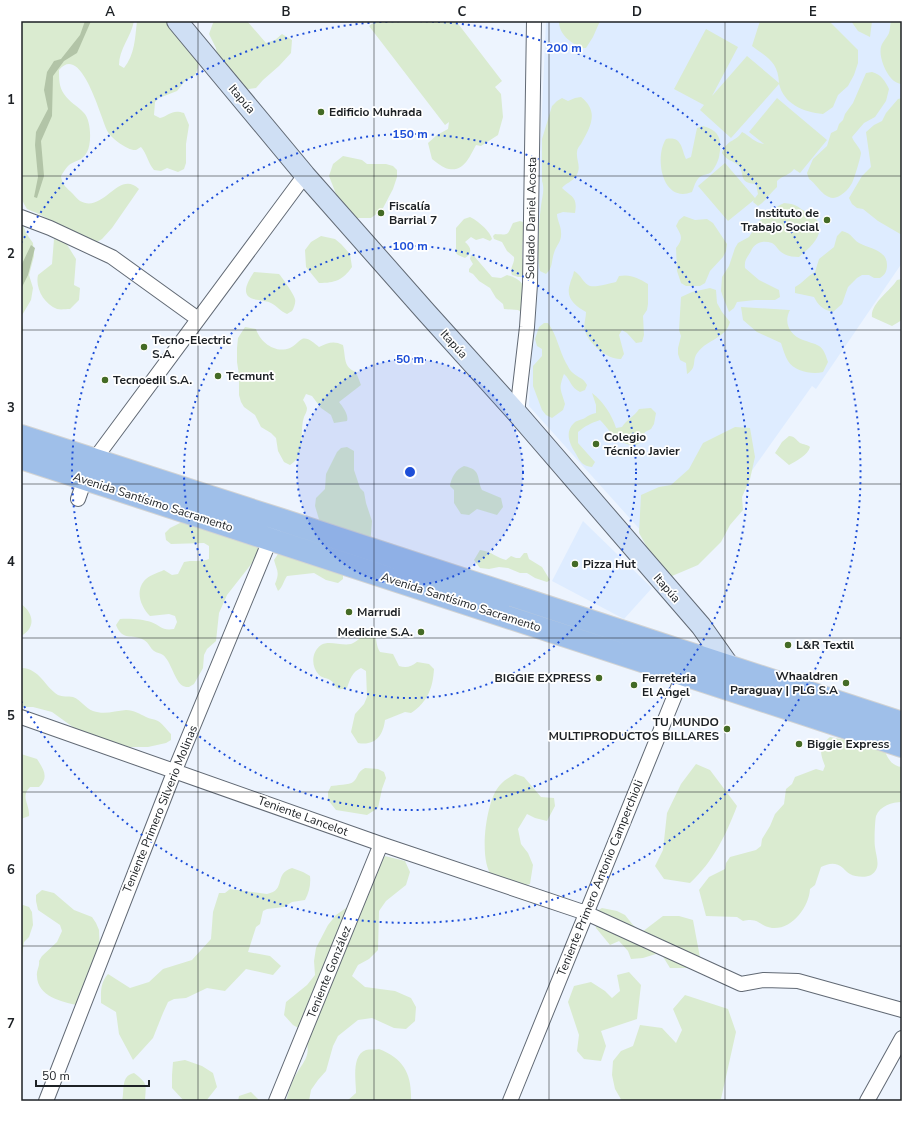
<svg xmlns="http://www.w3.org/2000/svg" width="923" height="1122" font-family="'Nunito Sans',sans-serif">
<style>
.built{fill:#deecff}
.green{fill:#daebd0}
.water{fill:#b2c4a7}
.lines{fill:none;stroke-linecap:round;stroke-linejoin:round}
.street-casing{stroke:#616974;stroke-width:16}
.secondary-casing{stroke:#616974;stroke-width:22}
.primary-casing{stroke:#d2d3d3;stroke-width:24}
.street{stroke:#fff;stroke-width:14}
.secondary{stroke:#cfdff4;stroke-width:20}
.primary{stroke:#9fbfe9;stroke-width:22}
.grid{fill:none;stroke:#1d2125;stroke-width:1;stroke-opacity:0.55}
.ring{fill:none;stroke:#1d4ed8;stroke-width:2;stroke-dasharray:2 4}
.poi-dot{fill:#446b25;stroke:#fff;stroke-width:1.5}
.labels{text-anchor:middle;stroke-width:3.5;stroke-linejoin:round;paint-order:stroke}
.street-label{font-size:12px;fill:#1d2125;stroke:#fff}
.poi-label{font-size:12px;font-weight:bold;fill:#1d2125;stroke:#fff;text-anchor:start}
.centre{fill:#1d4ed8;stroke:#fff;stroke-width:2}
.ring-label{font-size:12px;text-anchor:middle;font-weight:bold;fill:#1d4ed8;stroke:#fff;stroke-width:3.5;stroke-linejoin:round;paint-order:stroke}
.neatline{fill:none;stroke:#1d2125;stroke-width:1.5}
.grid-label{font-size:13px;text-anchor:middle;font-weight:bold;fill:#1d2125}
</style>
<rect width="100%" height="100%" fill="#edf4fe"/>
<path class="built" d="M546 21H902V263L816 389 812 386 679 573 529 406Z
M583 521 652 588 624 619 552 581Z"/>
<path class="green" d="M21 21H134C131 37 119 49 119 65L124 68C135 54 135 38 137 21H176L199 57 198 68 195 75 185 81 177 91 159 98 155 102 154 115 160 118C170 115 172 109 184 113L189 125 186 144V163L184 169 178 172 167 168 161 171 154 170C148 163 147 154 141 147 139 148 138 149 136 150 128 151 111 138 108 132 101 120 82 42 59 70 59 79 59 87 64 94 69 102 78 106 84 113 91 120 92 143 87 152 82 162 74 160 68 166 65 169 63 173 61 176 62 185 67 188 73 194 75 196 77 199 80 201 104 214 118 169 139 189L112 228 102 239 97 242 91 243 55 225 50 220 39 214 27 209 24 204 21 197Z
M215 21H247L266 43 275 40 282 34 292 40 291 53 279 66 263 80 256 88 241 90 218 61 216 48 209 34 213 23Z
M376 21H456L502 81 495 87 501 94 503 117 498 135 481 146 476 145C470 156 464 172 449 169 443 168 436 162 432 159L428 143 437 135 448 129 449 122 445 125 369 26Z
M559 21H600L593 37 586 48H580C570 41 559 35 559 21Z
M760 21H829L858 50V63L854 75 848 86 838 95 833 107 823 114C803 112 784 104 779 84L731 138 700 110 704 105 674 89 706 29 738 47 712 96 747 56 779 83C778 62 768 58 752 46Z
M851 21H872L870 37 858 31Z
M891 21H902V84C889 84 878 58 881 47 882 42 887 38 889 33 890 30 890 25 891 21Z
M872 72C882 75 885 81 889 89L886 101 875 117 864 123 852 137C854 143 860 147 861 153 861 156 854 180 852 183 849 189 840 198 833 198 822 197 817 184 809 179L807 173 813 159 827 146 831 133 837 130 839 124 843 120 845 114 853 103 866 73Z
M581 97C600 112 590 127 581 144 579 146 577 149 577 152 576 161 582 167 576 176 572 182 566 183 562 188 571 197 578 196 575 213L563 212 557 214C557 220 561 226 561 232 562 242 556 245 554 253 551 262 553 268 546 274L540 271C536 256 539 222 541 206 542 197 545 190 542 181V139L552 106 557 101 562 98 568 101 575 98Z
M777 98 827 140 800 173 794 169C790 175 782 176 777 181V187C770 193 766 201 758 206L753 202 754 200 728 221 698 186 725 163 755 198 758 194 756 184C737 183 746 173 738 165 732 160 727 161 722 153 727 139 736 142 742 132 750 136 755 143 764 144L749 132Z
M902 98V235L878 221 863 209 857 208 852 204 849 198 862 176 871 167 866 132 874 125 882 121 886 113 898 99Z
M703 126C721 131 722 141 719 157 718 161 715 168 712 171 710 174 707 174 704 175 696 177 695 185 692 192 662 204 654 157 666 139 682 136 681 148 686 159L691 157 697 128Z
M343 156 362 160 367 164H386L393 166 397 170V177L393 189 382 210 371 218H353L343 212 329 176 333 164Z
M784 203C796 204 797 206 807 213 810 215 814 217 817 220 826 235 809 248 799 257 793 257 786 256 781 252 778 250 776 245 772 243 763 240 755 242 751 251 747 258 744 260 745 268L759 280 779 290 780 297 775 300H755L737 302 734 308 729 312 723 297 721 291 722 277 729 266 735 248 738 243 749 237 759 221 774 211 778 206Z
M684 216 695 220 707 219 713 223 727 244 726 251 723 257 710 271 705 283 700 286H686L681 283 677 271 676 248C684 238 681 235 676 226L679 220Z
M470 217C477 220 491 232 492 239L490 241 483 238 476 240 471 237 465 242C471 247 473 253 465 258L458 255 456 253V228L464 219Z
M21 220 26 233 33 243 34 256 29 275 33 288 31 300 21 317 23 328 21 343Z
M520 221 523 222 529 226 526 240 523 241C522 243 523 253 522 258L526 262 524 277H518L512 275C509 268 515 264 514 257L507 251 502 242 494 239 493 236 495 234C510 235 507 235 513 223Z
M842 231C853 234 852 239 859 243 870 249 887 250 887 265 887 271 885 275 880 278H874L869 275H862L857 278 848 287 842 304 833 312C823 310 818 305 814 297L795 293V287C803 283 807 276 815 272L819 259 834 247 837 236Z
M321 236 335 239 341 244 350 254 352 267C343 280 335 283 319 283L306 267 305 250 311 242Z
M54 239 66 243 76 259 74 285 80 288 79 300 70 309C66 309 61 310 57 309 44 304 35 288 38 275L52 264Z
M471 255 474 256 492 277 501 278 507 275C514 277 519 279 523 285L524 314 518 310 504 309 503 304 496 298 490 288 479 281 473 274 469 272V269L473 264 470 259Z
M574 271C582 276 582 281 588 285 592 289 610 283 616 282L619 276C631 274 638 278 648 284V304L647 310 643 316 644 335 642 342 636 343 627 333 622 330 619 335 624 354 621 359C608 360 589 344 585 331 583 325 586 319 586 312 575 306 565 298 570 284 571 279 573 277 574 271Z
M254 272 279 274C282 277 295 296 295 299 296 302 294 308 292 311L287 314C280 311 277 306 271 303 267 301 263 301 259 300 238 298 247 283 254 272Z
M902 279V320L892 326 872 317C870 304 891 290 897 280Z
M710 288 716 290 717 303 722 312 730 322C725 339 708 339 698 352 691 360 698 367 687 374L686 363 680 360 678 354V348L681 336 679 330 681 297 692 292Z
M741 307 790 310C783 323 790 335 803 340 808 342 814 343 819 346 824 349 826 356 828 362L823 372C812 375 794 371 788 361 785 356 783 349 781 343L757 332 743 320Z
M544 323H548C557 335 559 350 566 363 568 366 570 371 573 373 578 378 583 377 587 385L585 390 580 392C570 387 571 380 564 374 558 390 561 389 565 404L563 410 552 418 546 415 542 410 533 386V366L542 356V349L537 346 535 339 539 327Z
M245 327 256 329C260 342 275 354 290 348 295 346 298 341 302 339 308 337 314 343 319 347 328 343 333 340 343 345 346 358 343 367 356 372L361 385 339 402C343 407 349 415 347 421L334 423 331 415 321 408 312 396 306 394 303 400C305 403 306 405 307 408 307 412 305 414 304 417 300 429 304 443 298 456 297 460 293 463 290 465L284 462 278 451 276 438 271 433 261 427 255 415 244 407 241 402 239 395V375L237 362V348L238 338Z
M592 393C603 401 612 415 616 428L622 427C627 419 634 417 639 409L651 408 656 413 654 424 651 429 645 432 640 443 634 446C610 440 615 435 600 420 591 423 585 426 578 432V443L595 462 592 467C583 466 580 462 576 454 570 445 564 432 574 423 577 420 581 420 585 418 589 415 592 414 596 413V405Z
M735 427 750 428 755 457 750 479 742 497 743 510 730 525 721 542 698 565 665 579 639 533 641 495 659 487 671 485 689 469 703 443Z
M789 436C795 436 796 440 800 443 804 445 807 444 810 447 808 455 796 461 789 465L775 453 782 442Z
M347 447 354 451V470L360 488 364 492 366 503 372 521 371 534 370 542 321 526 315 506 316 498 325 489 326 474 337 452 341 448Z
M464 466C482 470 476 477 482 490L501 498 503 507 497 515 477 509 469 515 461 514 454 503V490L450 486C451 478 456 469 464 466Z
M111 474 262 525 270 540 227 595 219 613 216 641 207 649 204 655 203 668 194 684 189 687C187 687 185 687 183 686 175 682 171 661 163 655 160 653 157 653 154 651 150 648 149 643 144 640 131 633 123 642 116 625L120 619C128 618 143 619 151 622 161 626 162 631 174 629L177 622 175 616 169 614 150 616C141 607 135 592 144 581 148 576 157 573 164 570L172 575 178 574 184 562C192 560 201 562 209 559V546L204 543 171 544 166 540 165 533 170 528 194 516Z
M480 550C491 551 497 558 506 560L511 556 516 558H520L524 553H527L529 559 542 567 550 580 547 582 535 578 527 573H520L508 568 499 567 489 569 480 568 474 560Z
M284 552 343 573V579L338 583 326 580 314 573 287 576C283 582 283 587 278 591L275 584C280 572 277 571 274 560L278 554Z
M21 604C34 613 36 628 21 636Z
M369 633 375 635C377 641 376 646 380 652L393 654 399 666C406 668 411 667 417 662L429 664 434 669C433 687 428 702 411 713L405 712 385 720C383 736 375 746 358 743L351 732 355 714 364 704 367 697 366 671 361 668C352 672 350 679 347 688 333 692 338 685 330 680 327 678 322 678 319 675 311 667 311 652 321 645 329 640 341 646 351 644 357 642 362 635 369 633Z
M22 668C40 669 44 686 58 695 62 697 68 696 73 697 81 700 85 708 93 711 104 715 115 711 126 710 134 710 140 714 146 717 150 719 154 719 158 721 163 724 167 730 171 734V740L166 743 148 747H129L77 730 52 712 33 707H21V669Z
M830 737 883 747C887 756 890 766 902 767V802C892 802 880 806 876 816 875 820 874 842 875 847 876 857 882 868 871 875 866 878 855 877 850 874 848 873 845 870 843 868 836 862 829 863 821 867L815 885 810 889C809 907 792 930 772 928 759 926 759 917 743 921L737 917 706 916 699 890 709 877 725 869 726 863 730 857 756 850 761 846 762 839 770 826 775 814 784 804 786 789 792 784 795 777 816 769 823 771 825 766C820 753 818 747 830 737Z
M21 754 37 759C44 770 49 777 39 787H30C20 797 30 804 29 816L21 819Z
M696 764 710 770 737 806C726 835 713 862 690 883L664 879 655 866 663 850 667 813 681 784Z
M365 768 378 769 384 772 386 778 382 789 378 808 367 815 336 810 328 800V792L331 786C336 785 350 785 353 782 359 777 356 773 365 768Z
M515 774 524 777 541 797 554 798 555 806 547 821 535 818 527 814 518 829 521 844 528 853 533 865 530 884 517 888C512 885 496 880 492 876 478 860 486 799 500 785 504 780 510 777 515 774Z
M385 856 405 861 410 872 406 885 386 901 379 911 378 950 369 959 358 965 352 976 365 987 395 991 411 998 416 1007 415 1021 406 1029 394 1028 372 1018 358 1020 338 1036 333 1046 326 1071 318 1080 311 1090 309 1101H286C288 1094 290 1087 293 1080 304 1058 313 1059 304 1031L293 1025 284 1015 286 1002 307 985 315 975 314 961 316 948 328 925 336 915 359 899Z
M292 868 303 872 310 876C311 885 309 892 305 900L292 902 284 907 267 909 263 911 260 924 256 927 248 952 270 956 281 966 273 975 246 969 225 991 207 988 186 998 174 999 168 1002 163 1013 153 1038 133 1060 119 1034 116 1012 101 1003C101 992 100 983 108 974L130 988 149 982 163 969 192 960 211 939 213 912 219 893H225L230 889 267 894C287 890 273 874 292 868Z
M42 890 54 893 74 910 92 917 96 923 99 930 100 955 77 1005C62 1002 37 996 37 976 36 971 40 966 39 961L42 956 57 942 62 931 60 925 38 910 36 901V895Z
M23 905 29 907 32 912 33 925 29 937 24 942 21 964V906Z
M602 908 617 911 625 915 633 925 642 932 663 916H679L693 920 701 963 690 968H670L662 955 659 953 643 958 631 959 628 951 619 941 610 945 596 928 593 913Z
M629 972 641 985 637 1019 601 1031 606 1046 601 1061 584 1059 577 1051 579 1035 568 1002 574 986 591 982 605 991 612 998 620 991 617 975Z
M685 995 728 1009 736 1032 721 1099 712 1101H622L615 1089 612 1075 613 1061 621 1051 633 1046 640 1025 662 1028 676 1043 682 1030 673 1009Z
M379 1049C404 1059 412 1074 411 1101H347L356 1093C356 1081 351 1055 366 1050 370 1049 375 1050 379 1049Z
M185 1060 202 1066 213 1073 217 1087 206 1101H184L172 1088V1075L173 1062Z
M134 1073C148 1084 146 1083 145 1101H122C125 1091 120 1076 134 1073Z
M251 1092 260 1101H238L239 1096Z"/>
<path class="water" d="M85 21H91L77 53 64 61 53 76 52 116 41 141 44 176 37 198 34 197 38 177 35 145 36 132 48 109 44 90 47 72 54 61 61 59 80 35Z
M31 245 35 248 28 275 21 289V266Z"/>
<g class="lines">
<defs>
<path id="street" d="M21 217 50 228 112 257 198 319
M517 413 527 327 530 284 534 21
M78 499 85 479 94 460 305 175
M21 717 381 844 586 913 741 984 764 980 798 981 902 1010
M46 1101 175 770 270 540 276 526 282 520
M276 1101 381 844
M510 1101 686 668
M867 1101 902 1038"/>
<path id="secondary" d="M177 21 305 175 426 312 517 413 701 626 730 667"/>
<path id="primary" d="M21 436 282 520 902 723
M21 458 902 746"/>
</defs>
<use href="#street" class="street-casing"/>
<use href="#secondary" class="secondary-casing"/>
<use href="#primary" class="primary-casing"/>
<use href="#street" class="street"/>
<use href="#secondary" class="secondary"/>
<use href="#primary" class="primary"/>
</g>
<path class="grid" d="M198 21V1101M374 21V1101M549 21V1101M725 21V1101M21 176H902M21 330H902M21 484H902M21 638H902M21 792H902M21 946H902"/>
<circle cx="410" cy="472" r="113" fill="#1d4ed8" fill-opacity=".12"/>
<g class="ring">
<circle cx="410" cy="472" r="113"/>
<circle cx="410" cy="472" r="226"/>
<circle cx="410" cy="472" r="338"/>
<path d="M21 243A451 451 0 0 1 406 21M414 21A451 451 0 1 1 21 701"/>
</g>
<g class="poi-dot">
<circle cx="321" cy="112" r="4"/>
<circle cx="381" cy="213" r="4"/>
<circle cx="827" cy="220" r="4"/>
<circle cx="144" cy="347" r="4"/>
<circle cx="218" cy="376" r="4"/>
<circle cx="105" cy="380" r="4"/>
<circle cx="596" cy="444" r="4"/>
<circle cx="575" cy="564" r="4"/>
<circle cx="349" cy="612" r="4"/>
<circle cx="421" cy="632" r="4"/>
<circle cx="788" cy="645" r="4"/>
<circle cx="599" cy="678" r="4"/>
<circle cx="846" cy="683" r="4"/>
<circle cx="634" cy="685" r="4"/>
<circle cx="727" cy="729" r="4"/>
<circle cx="799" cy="744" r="4"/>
</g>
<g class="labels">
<g class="street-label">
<text transform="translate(242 99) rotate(50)" y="4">Itapúa</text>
<text transform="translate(531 218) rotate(-89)" y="4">Soldado Daniel Acosta</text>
<text transform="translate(454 344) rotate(48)" y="4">Itapúa</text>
<text transform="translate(153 502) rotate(18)" y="4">Avenida Santísimo Sacramento</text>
<text transform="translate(667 588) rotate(49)" y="4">Itapúa</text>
<text transform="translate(461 602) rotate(18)" y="4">Avenida Santísimo Sacramento</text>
<text transform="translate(160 809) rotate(-68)" y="4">Teniente Primero Silverio Molinas</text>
<text transform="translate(303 816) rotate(20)" y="4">Teniente Lancelot</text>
<text transform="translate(600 878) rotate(-68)" y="4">Teniente Primero Antonio Camperchioli</text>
<text transform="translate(329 972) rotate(-68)" y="4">Teniente González</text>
</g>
<g class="poi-label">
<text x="329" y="116">Edificio Muhrada</text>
<text x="389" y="210">Fiscalía<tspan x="389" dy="14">Barrial 7</tspan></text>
<text x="819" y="217" text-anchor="end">Instituto de<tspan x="819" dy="14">Trabajo Social</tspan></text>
<text x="152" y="344">Tecno-Electric<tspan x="152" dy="14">S.A.</tspan></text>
<text x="226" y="380">Tecmunt</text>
<text x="113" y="384">Tecnoedil S.A.</text>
<text x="604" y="441">Colegio<tspan x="604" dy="14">Técnico Javier</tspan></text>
<text x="583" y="568">Pizza Hut</text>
<text x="357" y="616">Marrudi</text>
<text x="413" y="636" text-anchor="end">Medicine S.A.</text>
<text x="796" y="649">L&amp;R Textil</text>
<text x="838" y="680" text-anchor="end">Whaaldren<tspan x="838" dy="14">Paraguay | PLG S.A</tspan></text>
<text x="591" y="682" text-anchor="end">BIGGIE EXPRESS</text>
<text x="642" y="682">Ferreteria<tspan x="642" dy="14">El Angel</tspan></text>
<text x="719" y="726" text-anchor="end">TU MUNDO<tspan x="719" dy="14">MULTIPRODUCTOS BILLARES</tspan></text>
<text x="807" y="748">Biggie Express</text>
</g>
</g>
<circle cx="410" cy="472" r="6" class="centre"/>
<g class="ring-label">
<text x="564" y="52">200 m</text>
<text x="410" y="138">150 m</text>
<text x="410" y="250">100 m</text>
<text x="410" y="363">50 m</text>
</g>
<rect width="923" height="1122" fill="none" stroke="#ffffff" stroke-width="44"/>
<path d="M36 1080v6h113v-6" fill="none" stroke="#1d2125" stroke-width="2"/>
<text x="42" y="1080" font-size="12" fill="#1d2125" stroke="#ffffff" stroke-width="3" paint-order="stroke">50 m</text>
<rect x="22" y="22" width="879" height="1078" class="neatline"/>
<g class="grid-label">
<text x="110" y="16">A</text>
<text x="286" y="16">B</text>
<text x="462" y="16">C</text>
<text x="637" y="16">D</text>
<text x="813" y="16">E</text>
<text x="11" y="104">1</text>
<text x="11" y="258">2</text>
<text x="11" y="412">3</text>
<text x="11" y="566">4</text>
<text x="11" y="720">5</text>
<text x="11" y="874">6</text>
<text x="11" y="1028">7</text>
</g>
</svg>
